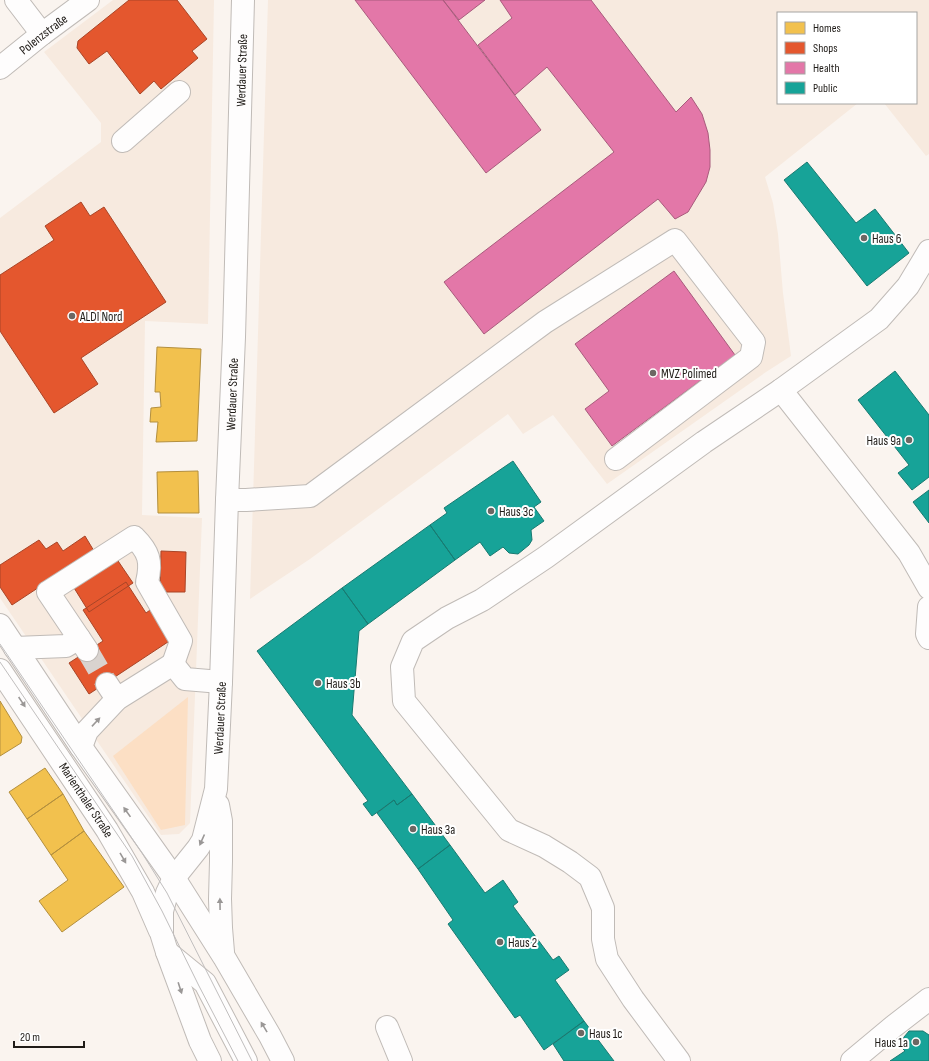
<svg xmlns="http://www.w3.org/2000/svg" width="929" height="1061" font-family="'Sofia Sans Condensed',sans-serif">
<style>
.built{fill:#f7eadf}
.green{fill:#fcdfc4}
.homes{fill:#f2c14e;stroke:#b38f3e}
.shops{fill:#e4572e;stroke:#a94527}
.health{fill:#e377a8;stroke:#a85b7c}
.public{fill:#17a398;stroke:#197a71}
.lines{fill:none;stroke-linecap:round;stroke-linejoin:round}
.minor-tunnel{stroke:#d9d3cf;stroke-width:22;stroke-dasharray:22 11;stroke-linecap:butt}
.minor-casing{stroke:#c0bbb7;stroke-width:24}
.major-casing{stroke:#c0bbb7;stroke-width:24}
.minor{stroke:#fefdfd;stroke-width:22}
.major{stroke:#fefdfd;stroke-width:22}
.tram{stroke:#c0bebe;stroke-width:1}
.oneway{fill:#9a9796}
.poi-dot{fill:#6c6763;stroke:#fff;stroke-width:1.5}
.labels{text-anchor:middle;stroke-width:4;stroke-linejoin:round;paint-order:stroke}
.street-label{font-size:13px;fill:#1f1b17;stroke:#fff}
.poi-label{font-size:13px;fill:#1f1b17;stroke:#fff;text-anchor:start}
</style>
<rect width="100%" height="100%" fill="#faf4ef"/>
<path class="built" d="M113 0H214L208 324 145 321 142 515 202 518 190 823 179 834 161 835 0 598V218L101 142V123L44 52Z
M268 0H929V154L926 156 884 103H916V13H778V103H858L765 177 773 203 778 234 783 293 791 356 766 372 607 484 553 415 523 434 508 414 310 559 250 599Z"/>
<path class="green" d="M188 697 185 825 161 830 113 756Z"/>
<path class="homes" d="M157 347 201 349 197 441 156 442 158 422H150L151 408 161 407 160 392H155Z
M198 471 199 513H158L157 472Z
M0 701 22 737 21 743 0 756Z
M45 768 63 794 27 819 9 792Z
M63 794 84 831 51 855 27 819Z
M84 831 124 887 62 932 39 901 68 880 51 855Z"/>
<path class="shops" d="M129 0H177L207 39 192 51 198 58 161 89 154 81 140 94 107 51 89 64 77 48 78 41Z
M81 202 90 216 104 207 166 302 81 358 98 384 54 413 0 331V275L54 240 45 226Z
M85 536 94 551 12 605 0 587V565L39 540 46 549 57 542 63 551Z
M161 551 186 552 185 592H160Z
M114 555 133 583 89 612 71 583Z
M126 582 146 613 157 605 177 636 89 694 69 663 103 641 83 610Z"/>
<path class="health" d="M355 0H443L541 130 486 173Z
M443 0H485L459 20Z
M500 0H591L676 112 691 97 702 114 708 133 710 150V167L706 182 688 212 675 219 658 199 484 334 444 282 614 152 547 67 515 95 478 45 512 18Z
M674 271 735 355 612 446 585 409 609 391 575 344Z"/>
<path class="public" d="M807 162 856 223 875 209 909 253 867 286 784 180Z
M895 371 929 415V477L912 490 898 473 909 465 858 400Z
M513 461 541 502 534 507 544 521 531 530 532 540 529 545 518 554 509 553 503 547 490 556 480 542 455 560 430 525 447 513 444 508Z
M929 490V523L913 502Z
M430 525 455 560 368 624 342 588Z
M342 588 368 624 359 631 352 715 412 794 397 805 394 800 372 816 363 804 368 801 257 651Z
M412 794 450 845 418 869 377 813 394 800 397 805Z
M450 845 485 893 503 880 518 902 513 906 553 960 559 956 569 970 555 980 584 1021 544 1050 520 1015 515 1018 448 924 453 920 418 869Z
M584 1021 614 1061H564L553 1044Z
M909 1031H923L929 1035V1061H890L905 1051 901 1047 904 1037Z"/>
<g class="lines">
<path class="minor-tunnel" d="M87 650 107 684"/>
<defs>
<g id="minor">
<path d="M16 0 42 34"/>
<path id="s1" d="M0 68 42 34 88 0"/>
<path d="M123 141 179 92"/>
<path d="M781 390 909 553 929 588"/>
<path d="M227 500H246L310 496 545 322 675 240 754 342 751 357 616 459"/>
<path d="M929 607 927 634 929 638"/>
<path d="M15 648 66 646 79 638"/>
<path d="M87 650 48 592 134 537C149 552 152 561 147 582L181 641 173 664"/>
<path d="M107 684 117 699"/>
<path d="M81 747 87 731 117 699 173 664 185 679 221 682"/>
<path d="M167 952 205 983 246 1061"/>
<path d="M387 1027 401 1061"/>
<path d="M679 1061 633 999 607 959 603 939V908L590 877 570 862 544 846 509 830 404 701 402 667 413 641 447 618 482 600 546 557 704 442 781 390 879 319 908 286 929 251"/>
<path d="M852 1061 894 1026 929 999"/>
</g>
<g id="major">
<path d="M0 625 81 747 174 878 224 957 270 1036 283 1061"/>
<path id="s2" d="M0 670 107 830 143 892 160 931"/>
<path d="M218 805 221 821V861L220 899 221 928 223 952"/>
<path id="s3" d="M210 1061 200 1041 167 952 162 936V911L167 893 174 878 198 848 203 840 216 789 221 682 227 500 234 337 243 0"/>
</g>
</defs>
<use href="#minor" class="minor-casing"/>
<use href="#major" class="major-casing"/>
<use href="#minor" class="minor"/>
<use href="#major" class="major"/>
<path class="tram" d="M0 644 142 853 167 893 252 1061
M0 662 132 856 162 911 199 986 238 1061"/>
</g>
<defs><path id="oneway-solid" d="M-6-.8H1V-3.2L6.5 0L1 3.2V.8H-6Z"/></defs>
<g class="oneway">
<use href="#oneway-solid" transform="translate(22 702) rotate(56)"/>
<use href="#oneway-solid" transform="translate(96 722) rotate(-47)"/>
<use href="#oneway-solid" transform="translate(127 812) rotate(-125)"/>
<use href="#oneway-solid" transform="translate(202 840) rotate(114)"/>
<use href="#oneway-solid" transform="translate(123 858) rotate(60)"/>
<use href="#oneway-solid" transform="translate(220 904) rotate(-91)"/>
<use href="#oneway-solid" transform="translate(180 988) rotate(72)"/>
<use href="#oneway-solid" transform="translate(264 1027) rotate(-121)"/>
</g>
<g class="poi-dot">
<circle cx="864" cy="238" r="4"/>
<circle cx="72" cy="316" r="4"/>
<circle cx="653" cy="373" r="4"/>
<circle cx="909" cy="440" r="4"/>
<circle cx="491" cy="511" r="4"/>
<circle cx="318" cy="683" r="4"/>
<circle cx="413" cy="829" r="4"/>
<circle cx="500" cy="942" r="4"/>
<circle cx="581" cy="1033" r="4"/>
<circle cx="916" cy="1042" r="4"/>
</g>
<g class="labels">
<g class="street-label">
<text dy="5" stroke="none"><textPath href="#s1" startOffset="55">Polenzstraße</textPath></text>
<text dy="5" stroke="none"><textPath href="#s3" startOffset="1014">Werdauer Straße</textPath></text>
<text dy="5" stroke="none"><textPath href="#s3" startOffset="690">Werdauer Straße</textPath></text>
<text dy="5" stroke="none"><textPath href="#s3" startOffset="366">Werdauer Straße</textPath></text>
<text dy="5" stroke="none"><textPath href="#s2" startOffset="156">Marienthaler Straße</textPath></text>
</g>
<g class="poi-label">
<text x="872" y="243">Haus 6</text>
<text x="80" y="321">ALDI Nord</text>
<text x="661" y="378">MVZ Polimed</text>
<text x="901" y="445" text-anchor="end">Haus 9a</text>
<text x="499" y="516">Haus 3c</text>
<text x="326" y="688">Haus 3b</text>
<text x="421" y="834">Haus 3a</text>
<text x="508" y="947">Haus 2</text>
<text x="589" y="1038">Haus 1c</text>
<text x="908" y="1047" text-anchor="end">Haus 1a</text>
</g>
</g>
<rect x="777" y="12" width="140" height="92" fill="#ffffff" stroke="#a5a4a2"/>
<rect x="785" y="22" width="20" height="12" fill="#f2c14e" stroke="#a5a4a2"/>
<text x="813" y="32" font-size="12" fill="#1f1b17">Homes</text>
<rect x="785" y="42" width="20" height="12" fill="#e4572e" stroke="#a5a4a2"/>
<text x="813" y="52" font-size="12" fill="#1f1b17">Shops</text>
<rect x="785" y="62" width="20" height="12" fill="#e377a8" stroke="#a5a4a2"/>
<text x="813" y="72" font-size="12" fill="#1f1b17">Health</text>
<rect x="785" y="82" width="20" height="12" fill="#17a398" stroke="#a5a4a2"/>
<text x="813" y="92" font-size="12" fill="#1f1b17">Public</text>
<path d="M14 1041v6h70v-6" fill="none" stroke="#1f1b17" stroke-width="2"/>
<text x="20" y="1041" font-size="12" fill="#1f1b17" stroke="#ffffff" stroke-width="3" paint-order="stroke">20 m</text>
</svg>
